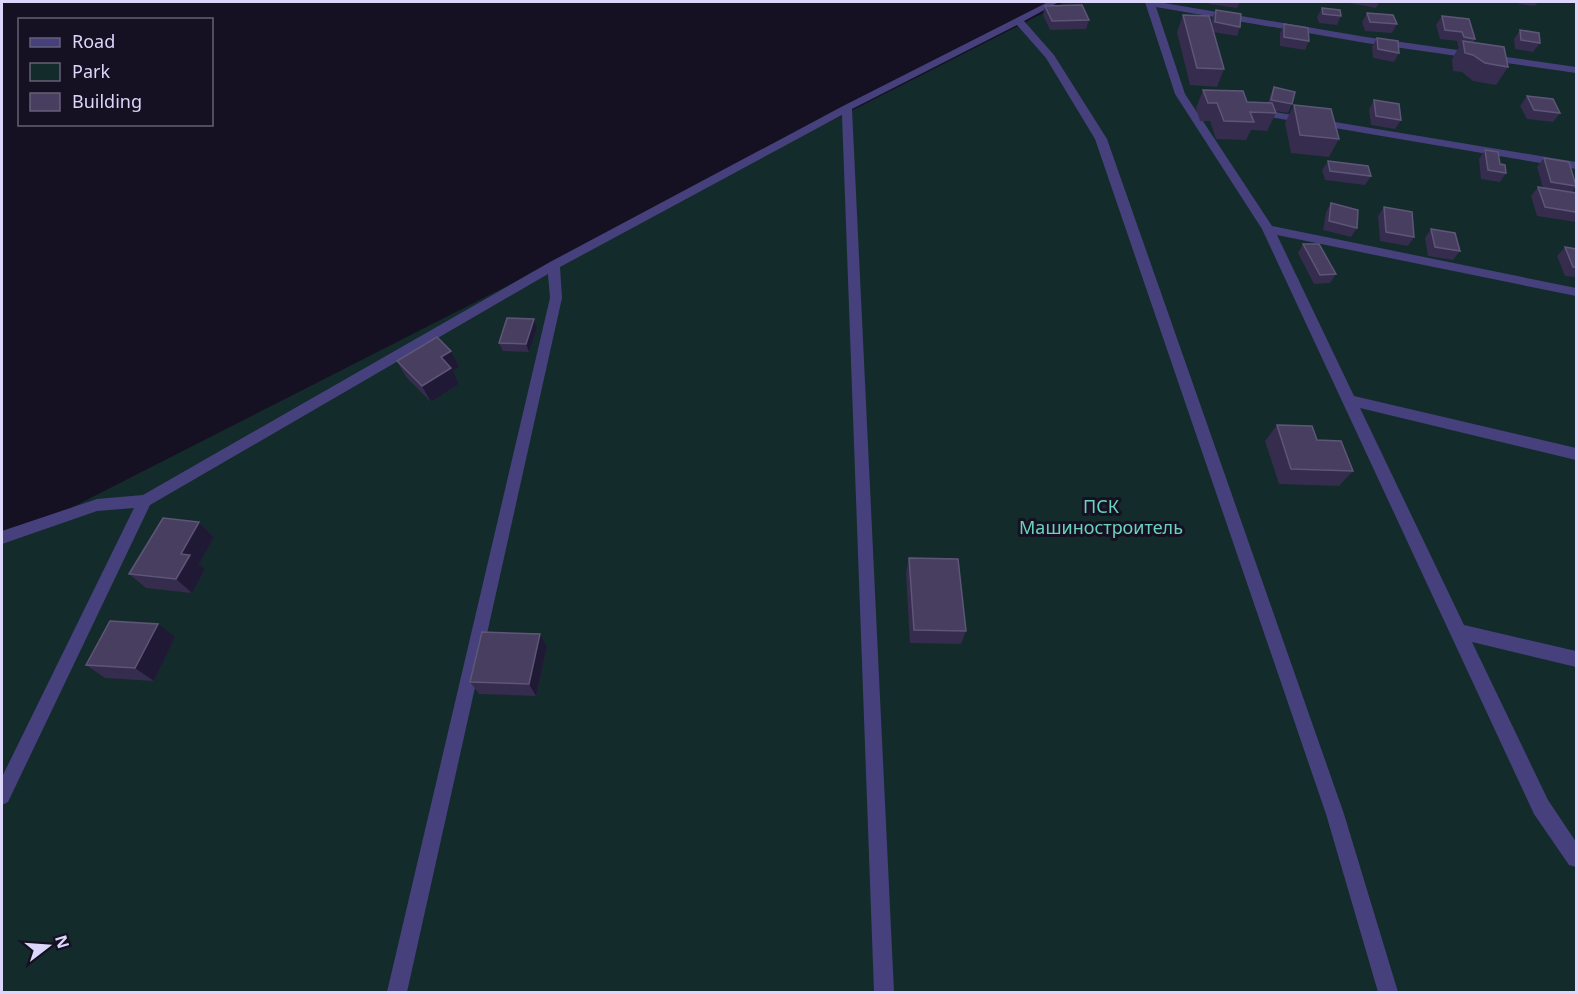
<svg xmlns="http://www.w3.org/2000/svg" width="1578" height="994" font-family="'Noto Sans',sans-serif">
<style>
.green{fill:#142b2b}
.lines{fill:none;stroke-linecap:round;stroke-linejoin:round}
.minor{fill:#46417c;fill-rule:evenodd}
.wall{fill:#352c4e}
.shaded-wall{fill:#201935}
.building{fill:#473e60;stroke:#5e5678;stroke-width:1.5}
.labels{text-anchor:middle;stroke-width:6;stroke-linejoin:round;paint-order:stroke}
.park-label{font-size:18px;fill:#6bd2be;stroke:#151122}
</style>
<rect width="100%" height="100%" fill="#151122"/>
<path class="green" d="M1065 2H1576V992H2V543Z"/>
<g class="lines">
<path class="minor" d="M1048 2H1059L1024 21 1054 55 1107 139 1344 814 1398 992H1378L1326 814 1095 139 1046 58 1017 25 852 109 894 992H874L842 115 560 267 562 298 407 992H387L550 298 548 274 150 505 8 802 2 805V777L134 508 97 511 2 544V531L97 499 143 495 550 262 843 106Z
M1145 2H1158L1366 37 1576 67V73L1366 43 1156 7 1185 94 1272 226 1576 288V296L1277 235 1354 396 1576 448V460L1360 408 1464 625 1576 651V667L1472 642 1548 800 1576 842V867L1569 865 1534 814 1262 229 1175 94Z
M1257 109 1576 162V169L1253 114 1252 112Z"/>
</g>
<path class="wall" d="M1209 2H1240L1237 8 1209 4Z
M1350 2H1379L1376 8 1349 3Z
M1518 2H1538L1535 6 1519 4Z
M1045 6 1089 20 1086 29 1050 30 1043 15Z
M1322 8 1341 16 1337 25 1319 23 1317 17Z
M1216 10 1240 27 1237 36 1213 32 1224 69 1217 87 1190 85 1177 32 1183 15 1212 26V19Z
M1367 13 1397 24 1392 33 1365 31 1362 22Z
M1442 16 1475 39 1473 43 1508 67 1496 85 1473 81 1462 72 1453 71 1452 59 1459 47 1458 46 1457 41 1440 39 1436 25Z
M1284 24 1309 41 1305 50 1280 46V33Z
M1520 30 1540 43 1533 52 1515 49 1514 39Z
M1377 38 1399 53 1394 62 1373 58 1372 47Z
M1274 87 1292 104 1288 113 1275 111 1276 113 1267 131 1251 130 1246 140 1216 139 1210 121H1200L1196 108 1203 90 1247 102 1268 103 1270 96Z
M1527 96 1560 113 1553 122 1527 119 1520 106Z
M1374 100 1401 120 1395 129 1371 125 1369 109Z
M1294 105 1339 139 1329 157 1291 153 1285 123Z
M1485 150 1500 164 1506 173 1500 182 1481 179 1479 159Z
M1544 158 1576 185V187L1572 192 1576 193V222L1537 216 1531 196 1538 187 1543 188 1537 167Z
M1328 161 1371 176 1365 185 1325 180 1322 170Z
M1331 203 1357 228 1351 237 1323 230 1326 212Z
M1384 207 1414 237 1408 246 1380 241 1378 216Z
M1431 229 1460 251 1453 260 1428 256 1425 238Z
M1303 244 1336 274 1330 283 1314 284 1298 253Z
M1565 247 1576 249V277L1565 276 1557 256Z
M537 328 529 352 503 351 499 343Z
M397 361 459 367 453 371 459 384 431 402 406 377Z
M1277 425 1317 440 1353 471 1339 486 1279 484 1265 441Z
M199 522 214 537 199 564 205 569 192 593 146 588 129 574Z
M909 558 966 631 961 644 910 643 906 573Z
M175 637 154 681 105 678 86 665Z
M547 647 536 696 479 694 470 682Z"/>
<path class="shaded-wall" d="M534 319 537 328 529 352 526 344Z
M451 351 459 367 453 371 459 384 431 402 422 386 441 357Z
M199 522 214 537 199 564 205 569 192 593 176 579 181 554Z
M158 624 175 637 154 681 135 668Z
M540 634 547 647 536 696 529 684Z"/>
<path class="building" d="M1082 5 1089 20 1052 21 1045 6Z
M1322 8 1340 10 1341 16 1323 14Z
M1216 10 1241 14 1240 27 1215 22Z
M1367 13 1393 15 1397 24 1370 22Z
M1183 15 1209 16 1224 69 1197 68Z
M1442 16 1469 19 1475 39 1464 37 1462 32 1445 30Z
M1284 24 1308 28 1309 41 1284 37Z
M1520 30 1539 33 1540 43 1521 40Z
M1377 38 1398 41 1399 53 1378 49Z
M1463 41 1504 47 1508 67 1485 63 1473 55 1465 53Z
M1274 87 1295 92 1292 104 1271 100Z
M1203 90 1243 91 1247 102 1272 103 1276 113 1250 112 1254 122 1224 121 1217 103H1208Z
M1527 96 1553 99 1560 113 1534 110Z
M1374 100 1399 104 1401 120 1376 116Z
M1294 105 1331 109 1339 139 1300 135Z
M1485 150 1498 152 1500 164 1505 165 1506 173 1488 170Z
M1544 158 1569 162 1576 186 1551 182Z
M1328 161 1368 166 1371 176 1330 171Z
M1538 187 1576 193V212L1545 207Z
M1331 203 1358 210 1357 228 1329 221Z
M1384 207 1412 212 1414 237 1386 232Z
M1431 229 1455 233 1460 251 1435 247Z
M1303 244H1319L1336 274 1320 275Z
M1565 247 1576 249V267H1573Z
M507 318 534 319 526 344 499 343Z
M437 337 451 351 441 357 451 368 422 386 397 361Z
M1277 425 1312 426 1317 440 1341 441 1353 471 1291 469Z
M163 518 199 522 181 554 190 555 176 579 129 574Z
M909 558 958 559 966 631 914 630Z
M110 621 158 624 135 668 86 665Z
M482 632 540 634 529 684 470 682Z"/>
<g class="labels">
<g class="park-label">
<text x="1101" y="513">ПСК<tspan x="1101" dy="21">Машиностроитель</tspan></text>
</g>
</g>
<rect width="1578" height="994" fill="none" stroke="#dcd6fa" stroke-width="6"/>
<rect x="18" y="18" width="195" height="108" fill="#151122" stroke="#656078" stroke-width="1.5"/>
<rect x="30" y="38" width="30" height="9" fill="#46417c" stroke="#656078" stroke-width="1.5"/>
<text x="72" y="48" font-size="18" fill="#dcd6fa">Road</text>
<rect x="30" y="63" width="30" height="18" fill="#142b2b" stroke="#656078" stroke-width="1.5"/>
<text x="72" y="78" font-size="18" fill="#dcd6fa">Park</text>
<rect x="30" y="93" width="30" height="18" fill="#473e60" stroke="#656078" stroke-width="1.5"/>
<text x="72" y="108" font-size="18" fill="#dcd6fa">Building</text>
<g transform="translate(48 946) rotate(73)" stroke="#151122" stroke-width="4.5" paint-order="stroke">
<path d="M0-4.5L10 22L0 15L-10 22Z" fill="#dcd6fa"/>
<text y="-9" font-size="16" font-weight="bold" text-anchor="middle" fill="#dcd6fa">N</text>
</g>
</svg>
